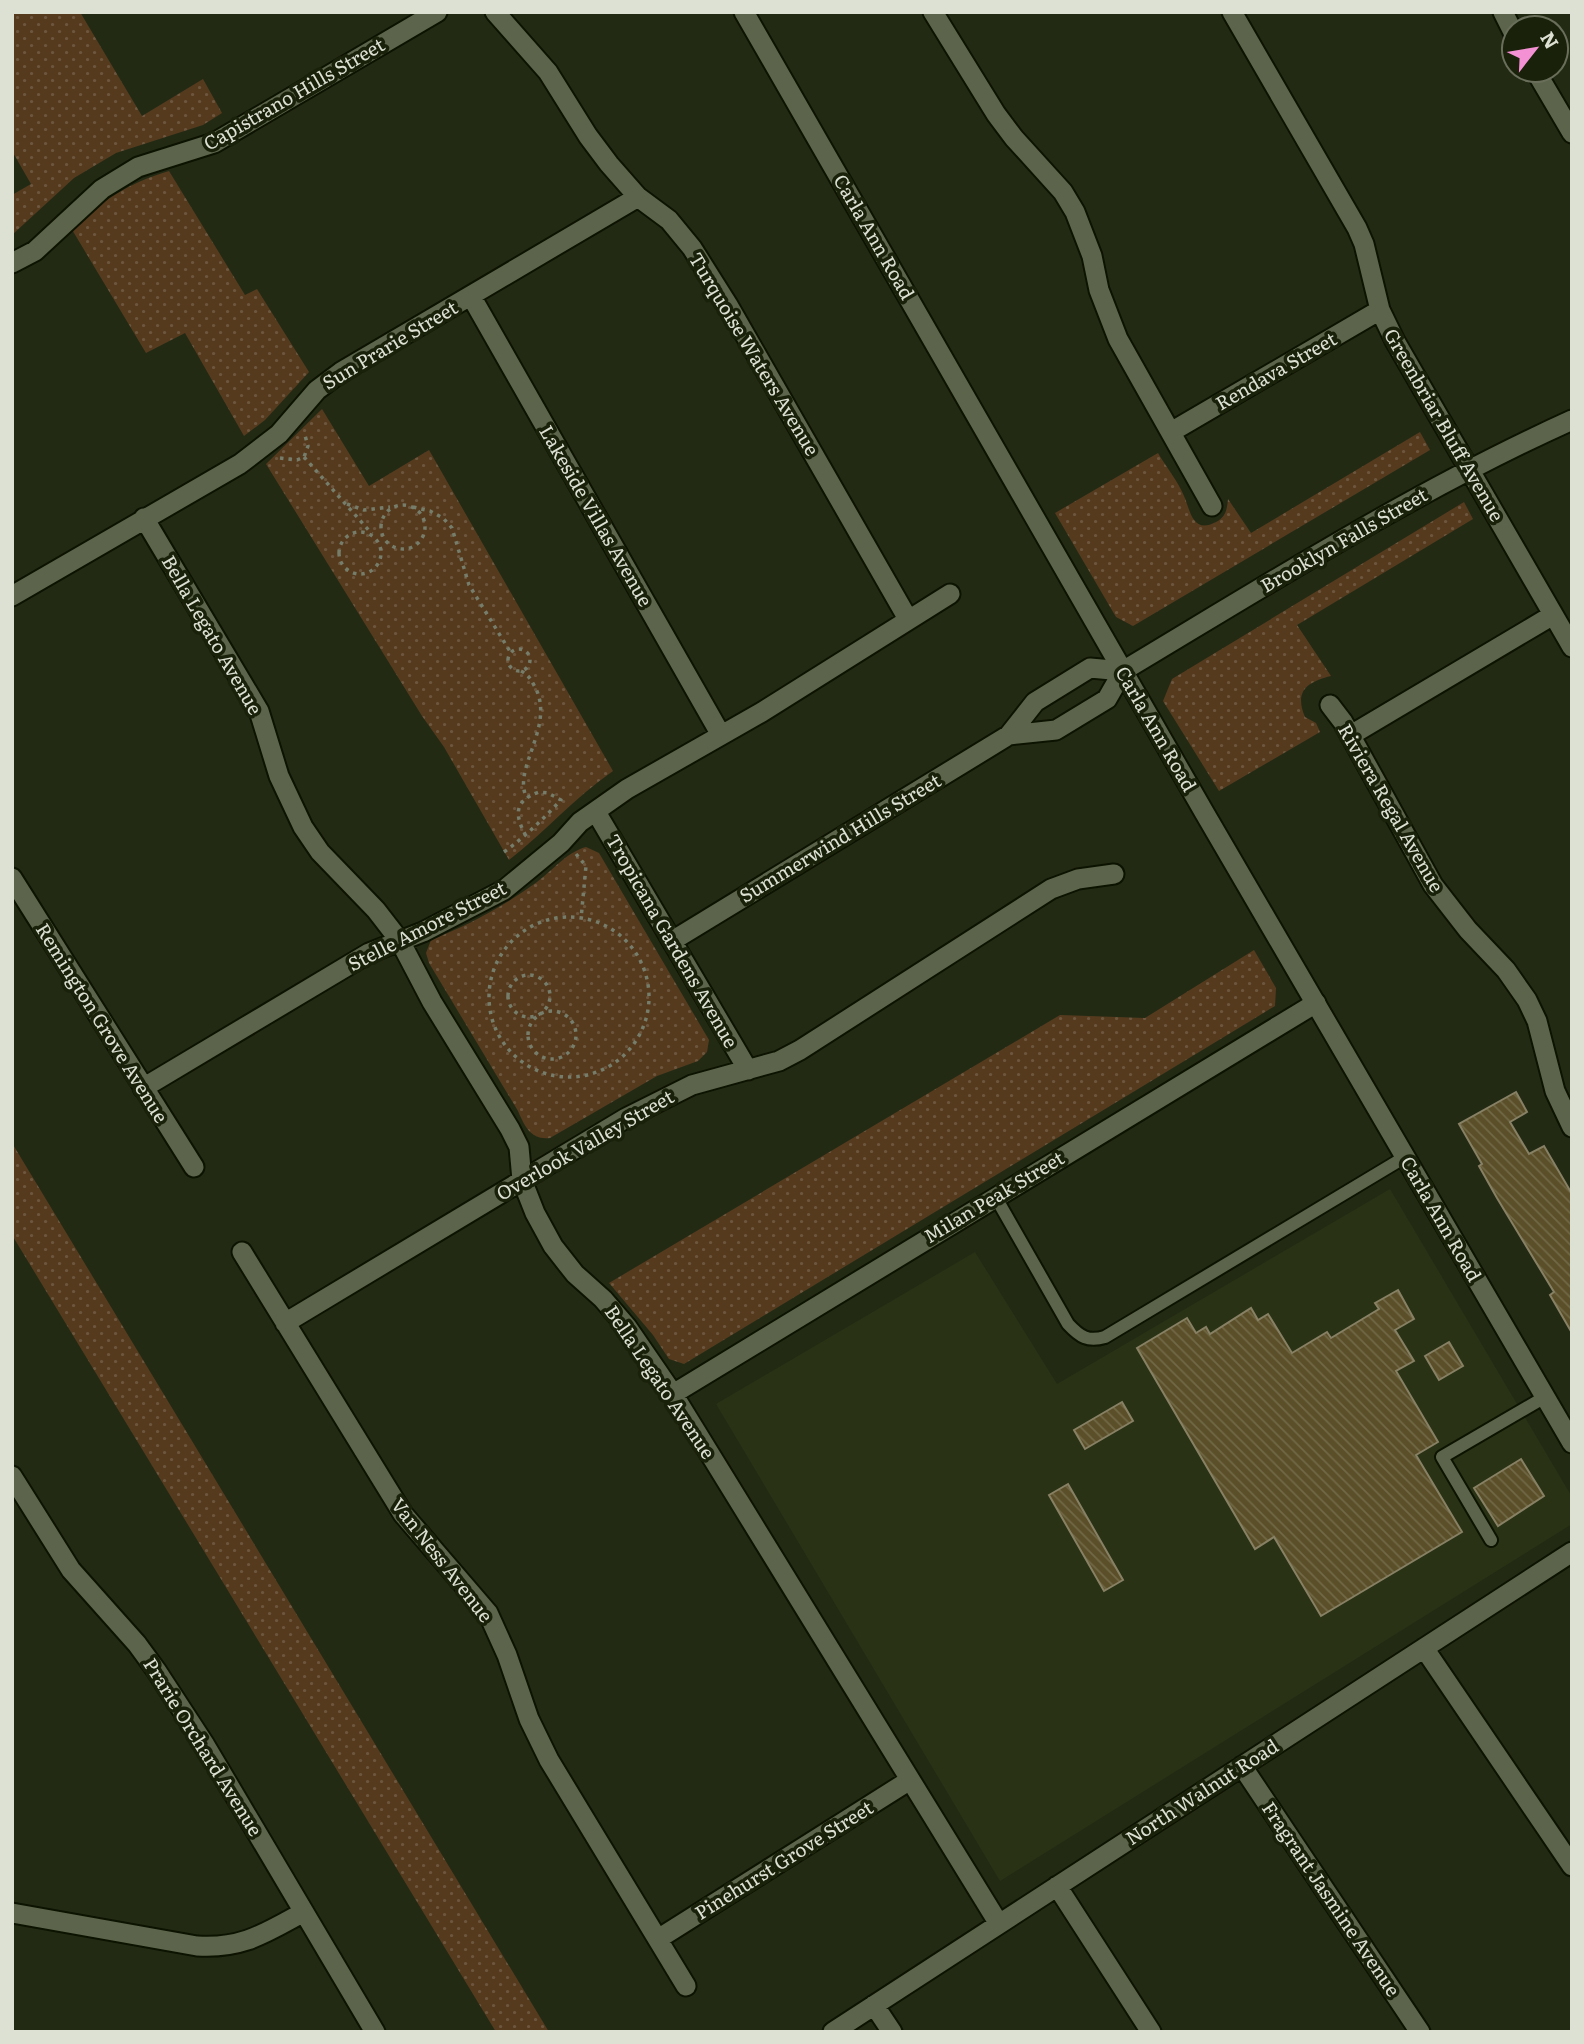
<svg xmlns="http://www.w3.org/2000/svg" width="1584" height="2044" font-family="Literata,serif">
<style>
.built{fill:#293214}
.park{fill:url(#park-dots)}
.building{fill:url(#building-back-hatch);stroke:#878065;stroke-width:2}
.lines{fill:none;stroke-linecap:round;stroke-linejoin:round}
.service-casing{stroke:#0d1301;stroke-width:16}
.minor-casing{stroke:#0d1301;stroke-width:23}
.tertiary-casing{stroke:#0d1301;stroke-width:23}
.path{stroke:#767d6a;stroke-width:3.5;stroke-dasharray:3.5 5;stroke-linecap:butt}
.service{stroke:#5c654b;stroke-width:12}
.minor{stroke:#5c654b;stroke-width:19}
.tertiary{stroke:#5c654b;stroke-width:19}
.labels{text-anchor:middle;stroke-width:7;stroke-linejoin:round;paint-order:stroke}
.street-label{font-size:19px;fill:#dce1d3;stroke:#1a210a}
</style>
<defs>
<pattern id="park-dots" width="8" height="8" patternUnits="userSpaceOnUse" patternTransform="scale(1.75)"><rect width="8" height="8" fill="#553a1e"/><path d="M2 2h.1M6 6h.1" fill="none" stroke="#6d563e" stroke-width="1.8" stroke-linecap="round"/></pattern>
<pattern id="building-back-hatch" width="6" height="6" patternUnits="userSpaceOnUse" patternTransform="scale(1.75)"><rect width="6" height="6" fill="#5a4f28"/><path d="M-1 5l2 2M0 0l6 6M5-1l2 2" fill="none" stroke="#716846"/></pattern>
</defs>
<rect width="100%" height="100%" fill="#232a14"/>
<path class="built" d="M1390 1189 1572 1497V1524L1000 1881 716 1404 975 1252 1057 1384Z"/>
<path class="park" d="M12 12H80L142 116 203 79 222 113 203 125 116 153 74 178 12 235V195L31 184 12 151Z
M169 171 245 295 257 289 309 372 265 420 244 436 185 333 146 353 71 228C106 199 126 184 169 171Z
M322 409 369 486 429 450 613 771C575 797 545 832 509 860L444 747 422 716 266 464Z
M1420 432 1430 450 1133 626 1116 617 1055 513 1158 453C1166 467 1178 481 1184 496 1190 509 1192 535 1216 522 1226 517 1227 509 1228 499L1251 533Z
M1464 502 1473 519 1297 625 1331 676C1307 682 1294 691 1305 717L1316 723 1320 732 1219 791 1163 701 1172 679Z
M586 847 599 853 709 1040 707 1052 698 1061 657 1076 550 1138C531 1140 525 1127 518 1111L429 963 426 953 431 940C469 925 504 906 537 882 552 871 567 852 586 847Z
M1254 950 1276 988 1275 1006 684 1364 669 1359 653 1335 609 1283 1060 1015 1145 1018Z
M12 1143 549 2032H496L12 1235Z"/>
<path class="building" d="M1516 1092 1527 1112 1510 1122 1529 1154 1544 1146 1572 1194V1333L1550 1295 1554 1292 1497 1198 1479 1166 1482 1164 1459 1124Z
M1398 1290 1414 1319 1395 1330 1414 1361 1396 1371 1438 1442 1416 1455 1462 1532 1321 1616 1274 1537 1255 1549 1137 1348 1187 1318 1196 1333 1206 1327 1210 1334 1251 1308 1258 1320 1268 1314 1292 1353 1327 1332 1331 1338 1379 1309 1375 1303Z
M1449 1342 1463 1366 1439 1380 1425 1356Z
M1122 1402 1133 1421 1085 1449 1074 1430Z
M1521 1459 1544 1496 1498 1526 1474 1488Z
M1068 1484 1123 1580 1104 1591 1049 1495Z"/>
<g class="lines">
<defs>
<path id="service" d="M995 1196 1068 1324C1080 1337 1088 1342 1105 1337L1405 1157
M1491 1540 1442 1457 1545 1397"/>
<path id="minor" d="M495 12 548 72 588 136 609 164 638 197 669 220 692 248 728 305 908 619
M933 12 996 114 1014 138 1063 192 1075 212 1092 256 1099 290 1118 339 1212 506
M1232 12 1357 228 1364 244 1380 310 1395 341 1572 647
M1503 12 1514 34
M1535 70 1572 133
M12 263 35 251 102 189 138 167 214 143 437 12
M471 296 721 735
M1171 432 1380 310
M144 518 259 711 279 776 303 827 320 852 376 910 400 941 432 1002 510 1129 519 1147 522 1180 535 1213 553 1246 575 1274 603 1299 627 1327 673 1394 999 1924
M12 596 240 464 279 434 317 390 341 372 638 197
M1123 671C1270 583 1415 491 1572 420
M1330 705 1343 722 1433 885 1468 930 1506 970 1527 1000 1537 1021 1555 1091 1572 1127
M1009 735 1056 730 1107 699 1123 671
M1351 735 1553 615
M596 812 748 1070
M12 878 194 1167
M672 941 1009 735 1035 702 1090 668 1123 671
M143 1088 369 953 423 932 504 890 561 843 580 822 627 789 762 712 950 594
M242 1252 403 1514 488 1613 507 1655 529 1719 549 1760 686 1986
M285 1323 626 1118 692 1085 779 1061 800 1050 1051 889 1078 879 1114 874
M673 1394 1316 1003
M12 1476 71 1570 137 1644 156 1670 205 1745 375 2032
M1424 1648 1572 1866
M1242 1766 1420 2032
M1057 1886 1151 2032
M12 1913 197 1946C243 1949 265 1933 304 1912
M658 1939 910 1780
M874 2005 892 2032
M833 2032 1572 1552"/>
<path id="tertiary" d="M744 12 1204 812 1572 1443"/>
</defs>
<use href="#service" class="service-casing"/>
<use href="#minor" class="minor-casing"/>
<use href="#tertiary" class="tertiary-casing"/>
<path class="path" d="M304 457 372 534
M280 458 297 460 304 457 308 446 304 432
M347 504 364 510 390 507
M381 527a22 22 0 1 1 44 0a22 22 0 1 1-44 0Z
M413 507 430 511 443 518 452 528 469 585 511 653
M339 553a21 21 0 1 1 42 0a21 21 0 1 1-42 0Z
M508 660a11 11 0 1 1 22 0a11 11 0 1 1-22 0Z
M521 671C529 675 531 680 535 687 556 726 511 770 527 798
M504 852C526 836 543 819 561 800L548 793 539 792C513 801 515 816 526 836
M576 854 586 866 581 919
M489 997a80 80 0 1 1 160 0a80 80 0 1 1-160 0Z
M508 996a21 21 0 1 1 42 0a21 21 0 1 1-42 0Z
M528 1035a24 24 0 1 1 48 0a24 24 0 1 1-48 0Z"/>
<use href="#service" class="service"/>
<use href="#minor" class="minor"/>
<use href="#tertiary" class="tertiary"/>
</g>
<g class="labels">
<g class="street-label">
<text transform="translate(294 94) rotate(-30)" y="7">Capistrano Hills Street</text>
<text transform="translate(874 237) rotate(60)" y="7">Carla Ann Road</text>
<text transform="translate(390 345) rotate(-31)" y="7">Sun Prarie Street</text>
<text transform="translate(754 354) rotate(59)" y="7">Turquoise Waters Avenue</text>
<text transform="translate(1276 371) rotate(-30)" y="7">Rendava Street</text>
<text transform="translate(1444 425) rotate(60)" y="7">Greenbriar Bluff Avenue</text>
<text transform="translate(596 516) rotate(60)" y="7">Lakeside Villas Avenue</text>
<text transform="translate(1344 540) rotate(-30)" y="7">Brooklyn Falls Street</text>
<text transform="translate(212 635) rotate(60)" y="7">Bella Legato Avenue</text>
<text transform="translate(1156 729) rotate(60)" y="7">Carla Ann Road</text>
<text transform="translate(1391 808) rotate(60)" y="7">Riviera Regal Avenue</text>
<text transform="translate(840 838) rotate(-31)" y="7">Summerwind Hills Street</text>
<text transform="translate(427 926) rotate(-27)" y="7">Stelle Amore Street</text>
<text transform="translate(672 941) rotate(60)" y="7">Tropicana Gardens Avenue</text>
<text transform="translate(102 1023) rotate(58)" y="7">Remington Grove Avenue</text>
<text transform="translate(585 1145) rotate(-30)" y="7">Overlook Valley Street</text>
<text transform="translate(994 1197) rotate(-31)" y="7">Milan Peak Street</text>
<text transform="translate(1441 1219) rotate(60)" y="7">Carla Ann Road</text>
<text transform="translate(660 1382) rotate(56)" y="7">Bella Legato Avenue</text>
<text transform="translate(442 1560) rotate(52)" y="7">Van Ness Avenue</text>
<text transform="translate(203 1747) rotate(58)" y="7">Prarie Orchard Avenue</text>
<text transform="translate(1202 1792) rotate(-33)" y="7">North Walnut Road</text>
<text transform="translate(784 1860) rotate(-32)" y="7">Pinehurst Grove Street</text>
<text transform="translate(1331 1899) rotate(56)" y="7">Fragrant Jasmine Avenue</text>
</g>
</g>
<rect width="1584" height="2044" fill="none" stroke="#dce1d3" stroke-width="28"/>
<g transform="translate(1535 49) rotate(59)"><circle r="33" fill="#1a210a" stroke="#686e5a" stroke-width="2"/>
<path d="M0-5L12 26L0 18L-12 26Z" fill="#f491d4"/>
<text y="-10" font-size="19" font-weight="bold" text-anchor="middle" fill="#dce1d3">N</text>
</g>
</svg>
